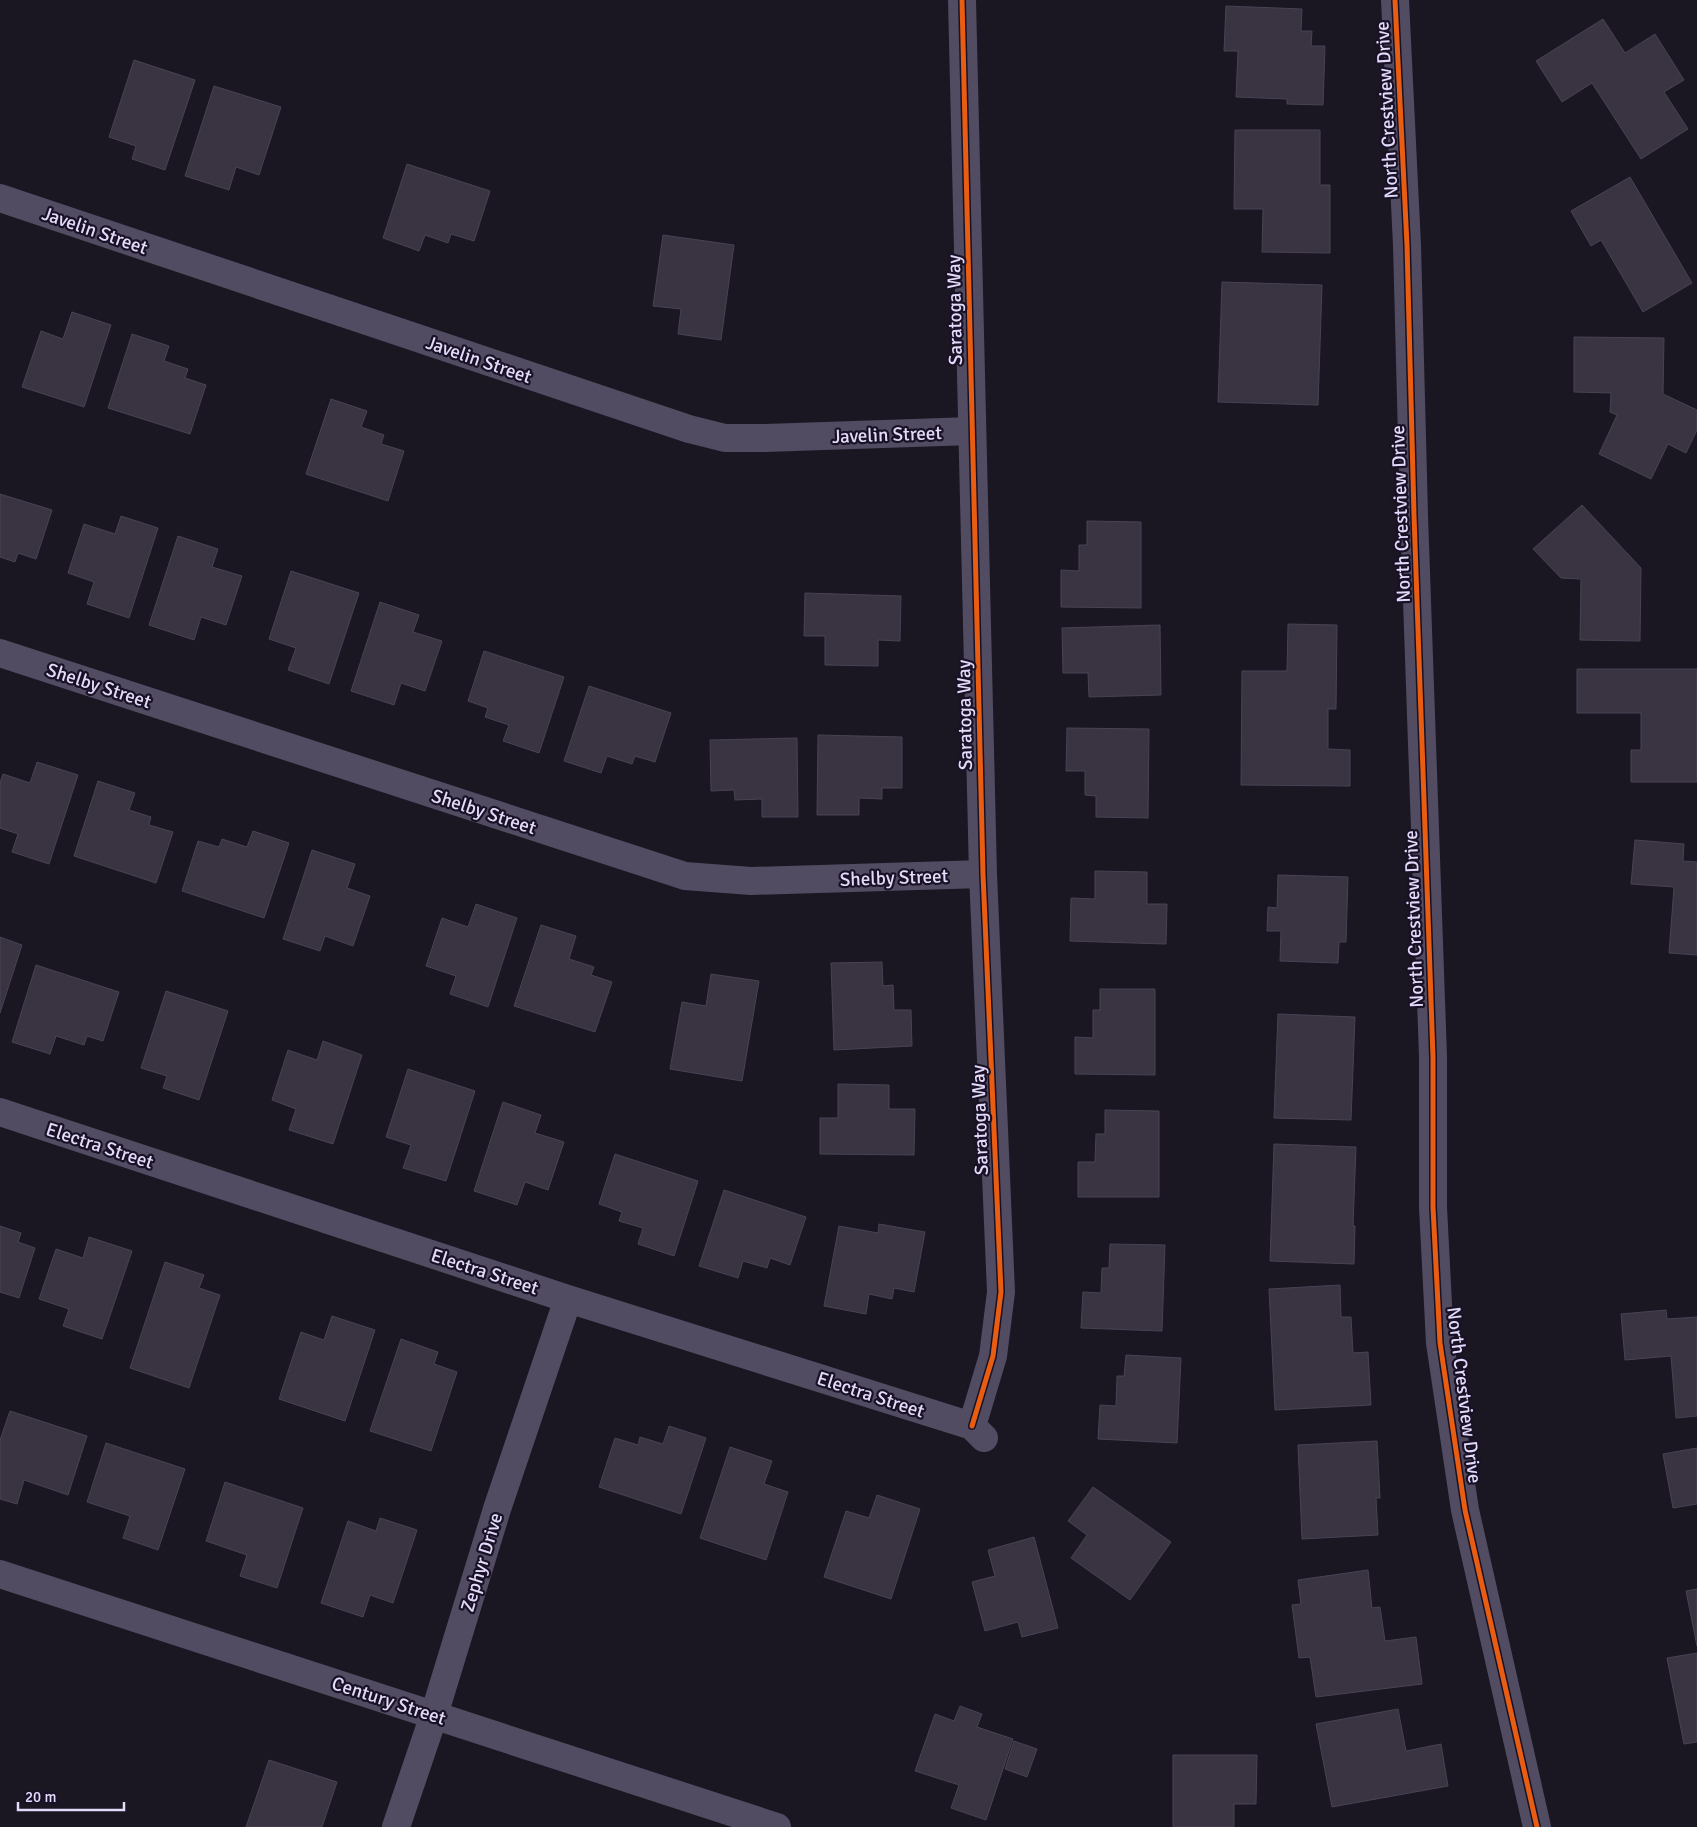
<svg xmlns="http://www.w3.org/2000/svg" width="1697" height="1827" font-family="Signika,sans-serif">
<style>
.building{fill:#3a3442;stroke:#484354}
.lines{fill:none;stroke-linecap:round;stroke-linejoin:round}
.minor{stroke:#514c61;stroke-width:28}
.cycleway-casing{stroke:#191226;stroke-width:8}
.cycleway{stroke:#e95d12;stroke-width:5}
.labels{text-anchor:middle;stroke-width:4.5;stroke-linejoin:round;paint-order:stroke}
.street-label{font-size:19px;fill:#e4dbfb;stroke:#191226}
</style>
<rect width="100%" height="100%" fill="#1a1622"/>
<path class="building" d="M1226 6 1302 9 1301 31H1312L1311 46H1325L1323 105 1287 104V99L1236 97 1238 51H1224Z
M1603 19 1625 53 1655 34 1684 80 1664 92 1688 129 1641 159 1592 83 1562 102 1536 61Z
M134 60 195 80 165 170 132 159 136 146 109 137Z
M214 86 281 107 259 175 236 167 229 190 185 176Z
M1235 130H1320V185H1330V253L1262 252 1263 209H1234Z
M407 164 490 191 474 241 451 234 448 243 425 235 419 251 383 238Z
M1630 177 1692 283 1643 312 1601 240 1591 246 1571 211Z
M663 235 734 245 721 340 678 334 681 309 653 306Z
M1222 282 1322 285 1318 405 1218 402Z
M72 312 111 325 84 407 22 387 41 331 63 339Z
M132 334 169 346 164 361 188 369 185 378 206 385 190 434 108 408Z
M1574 337 1664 338 1663 394 1697 410V430L1686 453 1668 444 1651 479 1599 454 1617 415 1610 412 1611 393 1574 392Z
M331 399 367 411 361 427 384 435 381 444 404 451 388 501 306 474Z
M0 494 52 510 36 559 18 553 15 562 0 557Z
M1582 505 1641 568 1640 641 1580 640 1581 579 1561 578 1533 549Z
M121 516 158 528 129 618 87 604 94 582 68 573 84 524 115 534Z
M1087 521 1141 522V608L1061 607V570L1079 571V545H1087Z
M178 536 218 549 212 567 242 576 226 625 201 617 194 640 149 625Z
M291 571 359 593 329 684 288 670 296 648 269 639Z
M805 593 901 596 900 641 878 640V666L825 665V636H804Z
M380 602 419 615 413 632 442 641 425 691 401 683 394 705 351 691Z
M1288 624 1337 625 1336 709H1328V749L1350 750V786L1241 785 1242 671H1287Z
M1160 625 1161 695 1089 697 1088 673H1063L1062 628Z
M484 651 564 677 539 753 503 741 509 725 485 717 488 708 468 701Z
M1577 669H1697V782H1631V750H1641V713H1577Z
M589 686 671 713 655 762 635 756 632 764 607 756 601 773 564 761Z
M1067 728 1149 729 1148 818 1096 817V796L1085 795V771H1066Z
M818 735 902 737V788H882V799L859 798V815H817Z
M797 738 798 817H762V799L735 800 734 790 711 791 710 740Z
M37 762 78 775 49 864 12 852 18 834 0 828V783L3 774 30 783Z
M98 781 135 793 129 810 151 817 149 825 173 832 156 883 74 856Z
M253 831 289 843 264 918 182 891 198 841 219 847 222 839 247 847Z
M1635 840 1684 844 1683 861 1697 862V955L1669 953 1674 887 1631 884Z
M312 850 355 864 347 888 370 896 353 946 325 936 320 951 283 939Z
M1095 871 1147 872V904H1167L1166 944 1070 941 1071 898 1095 899Z
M1278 875 1348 877 1346 942H1339L1338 963 1280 961 1281 931H1267L1268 907 1277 908Z
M476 904 517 918 488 1007 450 994 456 976 426 966 442 918 468 927Z
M541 925 576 936 569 959 594 967 591 975 612 982 595 1032 514 1006Z
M0 937 22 945 0 1013Z
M882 962 883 986 893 985 894 1010H911L912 1046 834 1050 831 963Z
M36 965 119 992 103 1041 87 1036 84 1045 56 1036 50 1054 12 1042Z
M711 974 759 981 742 1081 670 1069 682 1002 706 1006Z
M1100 989H1155V1075L1075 1074V1037L1093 1038V1010H1100Z
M166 991 228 1011 199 1100 163 1088 167 1076 141 1068Z
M1278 1014 1355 1017 1351 1120 1274 1118Z
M323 1041 362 1055 333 1144 289 1130 296 1109 272 1100 288 1050 317 1060Z
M408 1069 475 1091 446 1181 403 1168 411 1145 386 1137Z
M838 1084 889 1085V1109H915L914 1155 820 1154V1118H838Z
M503 1102 541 1115 535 1133 564 1142 548 1190 525 1182 517 1205 474 1191Z
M1105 1110 1159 1111V1197H1078V1162H1095L1096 1134H1105Z
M1274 1144 1356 1147 1353 1226H1355L1354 1264 1270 1261Z
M615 1154 698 1181 674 1256 638 1244 643 1228 619 1221 622 1212 599 1204Z
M724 1190 806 1217 790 1265 770 1258 767 1268 743 1261 738 1278 699 1266Z
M879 1224 925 1232 914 1292 894 1288 892 1299 869 1294 866 1314 824 1306 839 1226 878 1233Z
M0 1226 21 1233 18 1242 35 1248 19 1298 0 1292Z
M89 1237 132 1251 102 1339 63 1326 69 1309 39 1299 56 1249 83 1258Z
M1110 1244 1165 1245 1162 1331 1081 1328 1083 1292 1101 1293 1102 1268H1109Z
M165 1262 204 1275 199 1288 220 1295 189 1388 130 1368Z
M1340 1285 1341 1317H1351L1353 1353 1368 1352 1371 1405 1275 1410 1269 1289Z
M1666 1310 1667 1319 1697 1317V1416L1676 1418 1671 1356 1625 1360 1621 1314Z
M332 1316 375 1330 345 1421 279 1399 301 1332 324 1340Z
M401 1339 438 1352 434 1364 457 1372 431 1451 370 1431Z
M1126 1355 1181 1358 1177 1443 1098 1439 1100 1405 1116 1406 1117 1376H1124Z
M10 1411 87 1436 68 1495 24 1480 17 1504 0 1499V1440Z
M669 1426 706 1438 681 1514 599 1487 615 1438 638 1445 640 1437 663 1444Z
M1377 1441 1380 1498H1376L1378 1535 1302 1539 1298 1445Z
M106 1443 185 1469 158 1550 123 1538 130 1516 87 1502Z
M730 1447 772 1461 764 1484 788 1492 766 1560 700 1538Z
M1697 1448V1504L1673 1508 1663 1454Z
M225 1482 303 1508 277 1588 240 1576 247 1555 206 1541Z
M1093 1487 1171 1542 1130 1600 1071 1558 1087 1535 1068 1521Z
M877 1495 920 1509 891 1599 824 1577 846 1511 869 1518Z
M380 1518 417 1530 393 1603 370 1595 363 1617 321 1603 348 1521 376 1531Z
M1034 1537 1058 1628 1022 1637 1018 1622 985 1631 972 1582 995 1576 988 1550Z
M1368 1570 1372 1608 1380 1607 1385 1641 1416 1637 1422 1684 1316 1697 1310 1657 1299 1658 1292 1605 1301 1604 1298 1580Z
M1697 1589V1646L1686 1591Z
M1697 1653V1742L1684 1744 1667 1658Z
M960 1706 982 1714 977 1727 1013 1739 986 1820 951 1808 959 1785 915 1771 935 1714 954 1721Z
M1398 1709 1406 1751 1441 1744 1448 1786 1332 1807 1316 1724Z
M1014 1741 1037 1749 1027 1777 1005 1769Z
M1173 1755H1257L1256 1804H1234V1827H1173Z
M269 1760 337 1782 322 1827H246Z"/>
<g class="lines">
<path class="minor" d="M962 0 983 874 1001 1292 993 1356 972 1426
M1395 0 1407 245 1414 515 1433 1057V1207L1440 1343 1465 1510 1537 1827
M0 198 689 429 725 438H765L972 431
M0 653 685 876 751 881 983 874
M0 1112 568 1299 972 1426 984 1438
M0 1574 777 1827
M396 1827 434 1715 497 1509 568 1299"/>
<defs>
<path id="cycleway" d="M962 0 983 874 1001 1292 993 1356 972 1426
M1395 0 1407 245 1414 515 1433 1057V1207L1440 1343 1465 1510 1537 1827"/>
</defs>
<use href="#cycleway" class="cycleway-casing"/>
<use href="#cycleway" class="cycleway"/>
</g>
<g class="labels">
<g class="street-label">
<text transform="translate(1386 110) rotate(-93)" y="7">North Crestview Drive</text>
<text transform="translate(95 230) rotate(19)" y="7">Javelin Street</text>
<text transform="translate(954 310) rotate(-91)" y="7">Saratoga Way</text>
<text transform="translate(479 359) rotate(19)" y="7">Javelin Street</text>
<text transform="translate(887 434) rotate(-2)" y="7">Javelin Street</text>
<text transform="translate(1400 514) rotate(-92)" y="7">North Crestview Drive</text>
<text transform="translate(99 685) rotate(18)" y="7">Shelby Street</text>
<text transform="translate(964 715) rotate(-91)" y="7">Saratoga Way</text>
<text transform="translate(484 811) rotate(18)" y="7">Shelby Street</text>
<text transform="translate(894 877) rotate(-2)" y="7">Shelby Street</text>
<text transform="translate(1413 919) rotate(-92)" y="7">North Crestview Drive</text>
<text transform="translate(979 1120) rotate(-92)" y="7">Saratoga Way</text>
<text transform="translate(100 1145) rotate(18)" y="7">Electra Street</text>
<text transform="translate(485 1271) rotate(18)" y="7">Electra Street</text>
<text transform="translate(871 1394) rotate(18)" y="7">Electra Street</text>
<text transform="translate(1465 1395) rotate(83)" y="7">North Crestview Drive</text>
<text transform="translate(481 1562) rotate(-73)" y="7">Zephyr Drive</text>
<text transform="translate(389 1700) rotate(18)" y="7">Century Street</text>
</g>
</g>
<path d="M18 1802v8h106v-8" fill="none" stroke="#e4dbfb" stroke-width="2.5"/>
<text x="25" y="1802" font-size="15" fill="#e4dbfb" stroke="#191226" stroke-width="4" paint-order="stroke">20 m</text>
</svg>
